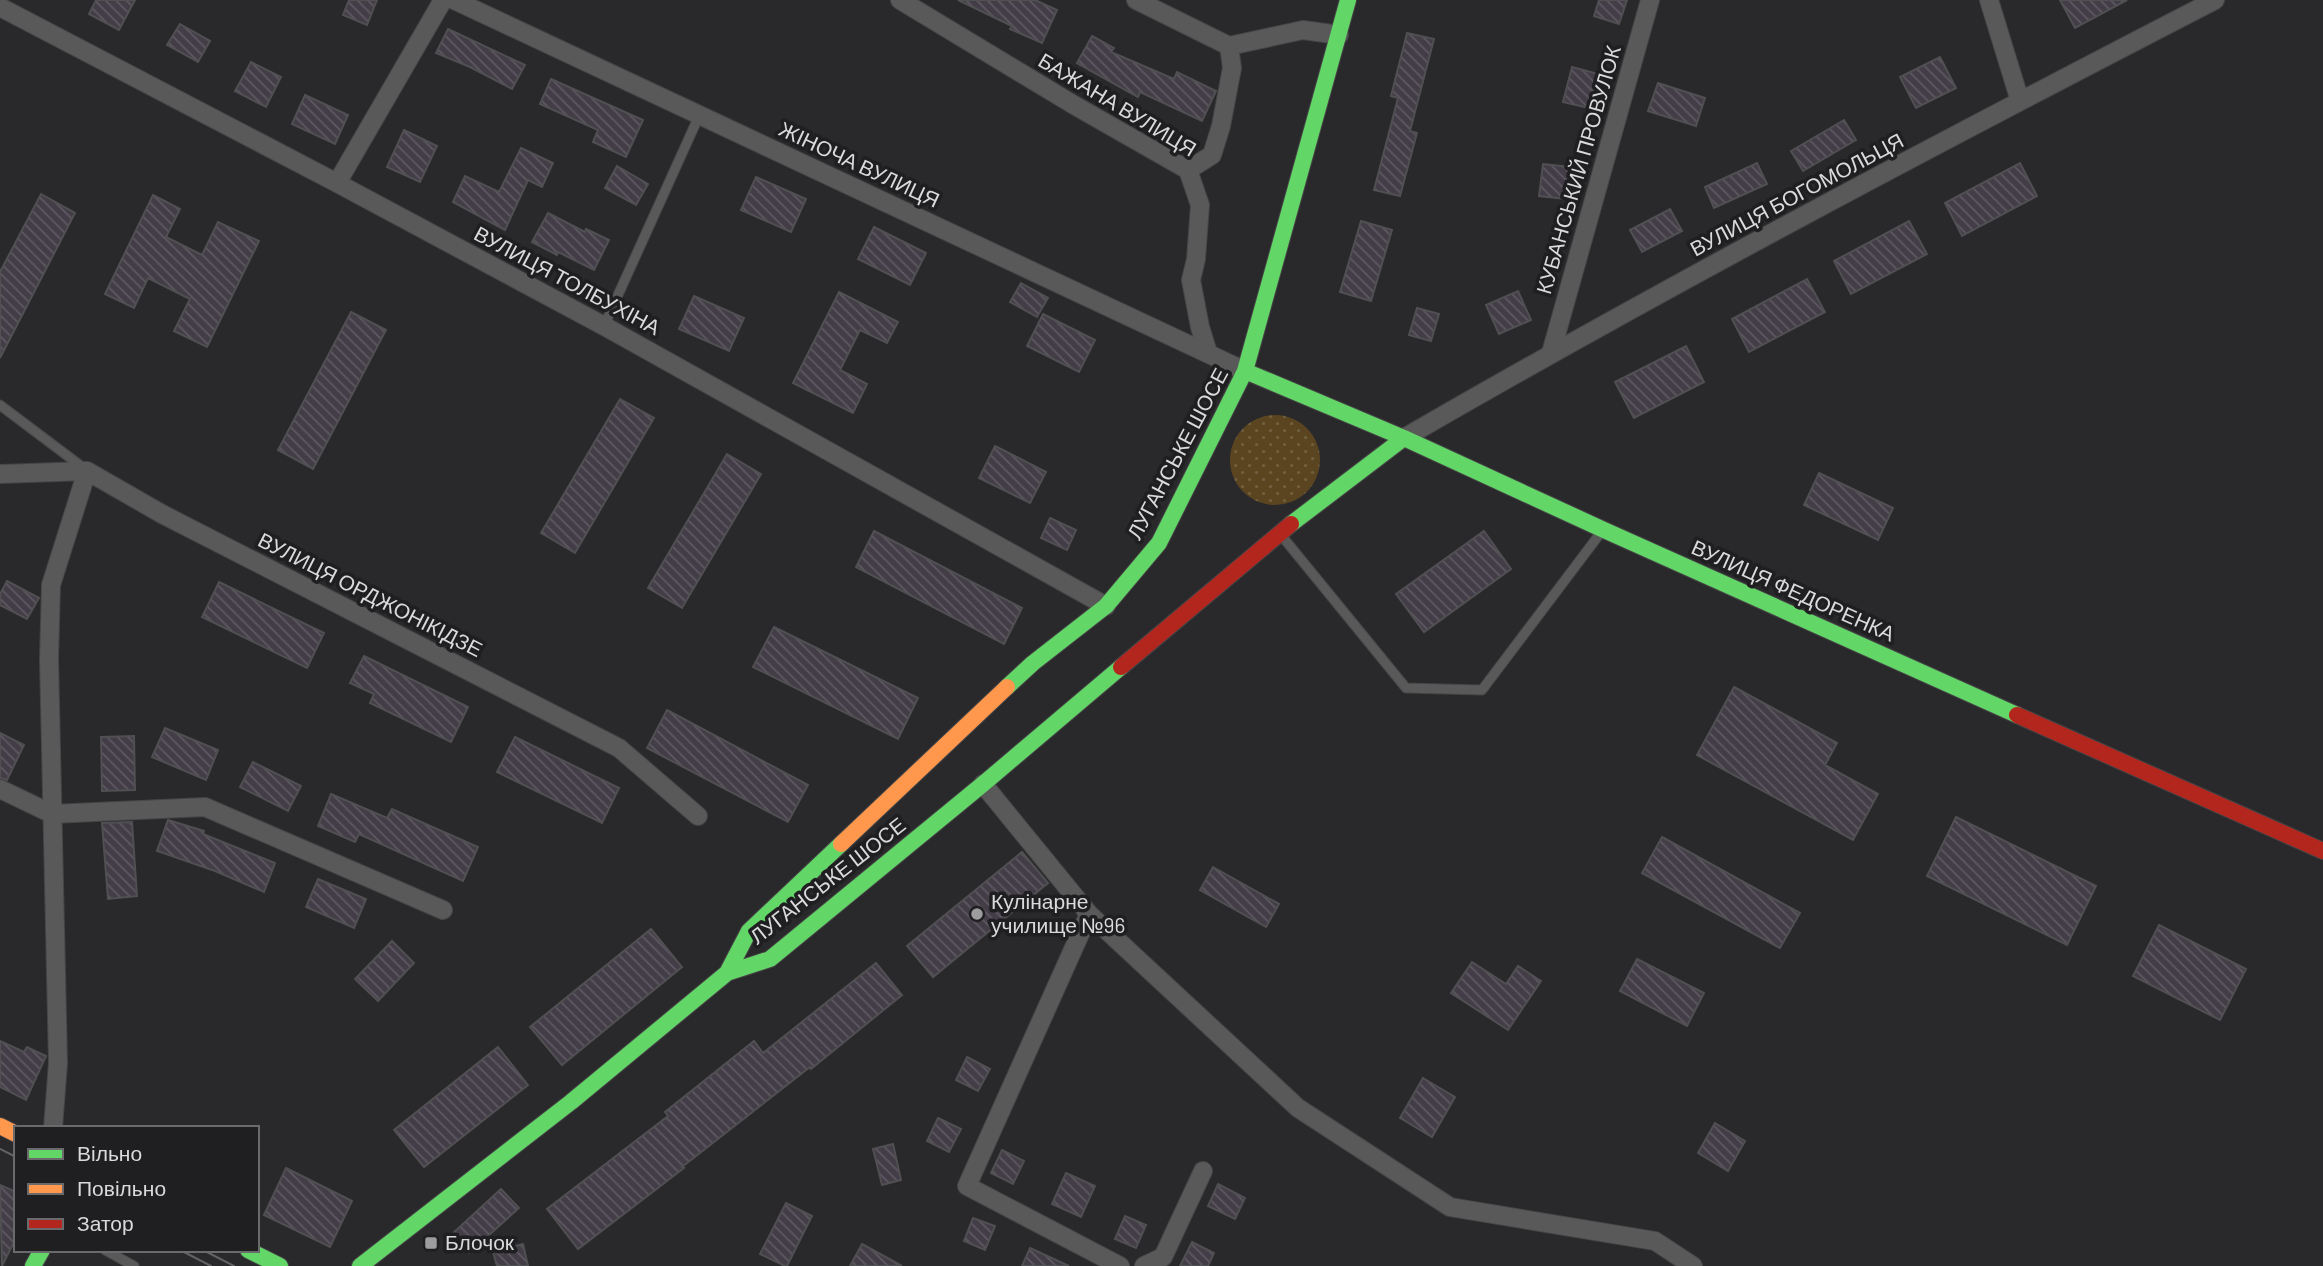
<svg xmlns="http://www.w3.org/2000/svg" width="2323" height="1266" font-family="Barlow,sans-serif">
<style>
.grass{fill:url(#grass-dots)}
.building{fill:url(#building-back-hatch);stroke:#504f51;stroke-width:2}
.lines{fill:none;stroke-linecap:round;stroke-linejoin:round}
.lane-casing{stroke:#454446;stroke-width:11}
.street-casing{stroke:#454446;stroke-width:20}
.fast-casing{stroke:#454446;stroke-width:18}
.slow-casing{stroke:#454446;stroke-width:18}
.jam-casing{stroke:#454446;stroke-width:18}
.lane{stroke:#595959;stroke-width:9}
.street{stroke:#595959;stroke-width:18}
.fast{stroke:#63d668;stroke-width:16}
.slow{stroke:#ff974d;stroke-width:16}
.jam{stroke:#b3261e;stroke-width:16}
.tram{stroke:#626262;stroke-width:2}
.poi-dot{fill:#9c9b9e;stroke:#1f1e21;stroke-width:2.5}
.labels{text-anchor:middle;stroke-width:7;stroke-linejoin:round;paint-order:stroke}
.street-label{font-size:21px;fill:#dad9dc;stroke:#1f1e21}
.poi-label{font-size:21px;fill:#dad9dc;stroke:#1f1e21;text-anchor:start}
</style>
<defs>
<pattern id="grass-dots" width="8" height="8" patternUnits="userSpaceOnUse" patternTransform="scale(1.75)"><rect width="8" height="8" fill="#5a4520"/><path d="M2 2h.1M6 6h.1" fill="none" stroke="#715f40" stroke-width="1.8" stroke-linecap="round"/></pattern>
<pattern id="building-back-hatch" width="6" height="6" patternUnits="userSpaceOnUse" patternTransform="scale(1.75)"><rect width="6" height="6" fill="#433d48"/><path d="M-1 5l2 2M0 0l6 6M5-1l2 2" fill="none" stroke="#5e5862"/></pattern>
</defs>
<rect width="100%" height="100%" fill="#29282a"/>
<path class="grass" d="M1230 460a45 45 0 1 1 90 0a45 45 0 1 1-90 0Z"/>
<path class="building" d="M96 0H135L119 30 89 14Z
M349 0H377L367 25 343 15Z
M958 0H1035L1057 10 1042 43 1010 29 1012 26Z
M1599 0H1627L1619 24 1594 16Z
M2060 0H2127L2075 28Z
M180 24 210 41 198 62 167 45Z
M448 29 525 65 512 89 470 67 436 53Z
M1407 33 1434 39 1410 131 1417 133 1400 196 1374 190 1398 98 1391 96Z
M1092 36 1114 48 1111 52 1174 79 1177 72 1216 91 1202 121 1140 92 1138 97 1077 63Z
M1940 57 1956 88 1916 108 1900 77Z
M251 62 281 77 266 107 235 91Z
M1572 67 1602 75 1593 109 1563 102Z
M551 79 643 120 626 157 593 142 598 130 540 104Z
M1658 83 1705 98 1696 126 1648 111Z
M305 95 348 115 335 144 292 124Z
M1844 120 1856 140 1803 171 1791 151Z
M404 130 437 146 420 182 387 167Z
M521 148 553 163 542 187 528 180 505 230 453 202 465 176 499 192Z
M1757 163 1767 184 1714 208 1705 187Z
M2020 163 2037 196 1962 236 1945 203Z
M1543 164 1579 168 1575 200 1539 196Z
M617 166 648 184 636 205 605 188Z
M756 177 806 199 791 232 741 210Z
M41 194 75 213 0 358V272Z
M153 195 180 209 166 237 202 255 218 222 259 241 207 347 174 331 190 299 148 278 134 308 105 294Z
M1670 209 1682 231 1642 252 1630 230Z
M548 213 585 232 586 229 609 240 594 270 558 252 557 255 532 242Z
M1361 221 1392 230 1371 301 1340 292Z
M1909 221 1927 254 1851 294 1834 261Z
M874 227 926 253 910 285 858 259Z
M1807 279 1825 312 1749 352 1732 319Z
M1021 283 1048 298 1037 317 1010 302Z
M1518 291 1531 320 1499 334 1486 305Z
M839 292 898 322 887 343 860 330 840 370 867 384 853 413 793 383Z
M694 296 744 318 729 351 679 329Z
M1417 308 1439 314 1431 341 1409 335Z
M351 312 386 330 313 469 278 450Z
M1043 314 1095 340 1079 372 1027 346Z
M1686 346 1704 382 1634 418 1615 382Z
M620 399 654 418 575 553 541 533Z
M995 446 1046 472 1030 503 979 478Z
M727 454 761 474 682 608 648 588Z
M1819 473 1893 508 1878 540 1804 505Z
M1050 518 1076 530 1067 550 1041 538Z
M874 531 1022 608 1004 644 856 567Z
M1484 531 1511 569 1424 632 1396 594Z
M7 581 39 598 27 619 0 605V594Z
M219 582 324 633 307 668 202 617Z
M774 627 918 698 898 739 753 667Z
M364 656 468 707 451 742 370 703 374 694 350 683Z
M1734 687 1837 743 1825 765 1878 794 1853 840 1697 755Z
M667 710 808 785 788 822 647 748Z
M165 728 218 750 206 780 152 757Z
M0 733 24 745 7 780 0 778Z
M134 736 135 790 102 791 101 737Z
M515 737 619 788 602 823 497 772Z
M253 762 301 786 288 811 240 787Z
M331 794 387 818 392 809 478 847 463 881 359 834 355 842 318 826Z
M1956 817 2096 886 2067 945 1927 876Z
M168 820 204 831 203 834 275 863 264 892 215 871 157 851Z
M132 822 137 896 108 899 102 823Z
M1662 837 1800 913 1780 948 1642 873Z
M1022 852 1048 883 933 977 907 946Z
M1213 867 1279 904 1266 927 1200 890Z
M318 879 366 899 354 928 306 907Z
M2159 925 2246 969 2220 1020 2133 976Z
M651 929 682 967 562 1065 530 1027Z
M392 941 414 963 378 1001 355 979Z
M1637 959 1704 993 1687 1026 1620 991Z
M1472 962 1506 984 1518 966 1541 981 1508 1030 1451 993Z
M876 963 902 995 811 1069 810 1067 682 1167 684 1168 578 1249 547 1209 668 1116 665 1112 754 1041 763 1053Z
M0 1041 24 1052 27 1047 46 1056 26 1100 0 1087Z
M498 1047 528 1085 424 1167 394 1130Z
M967 1057 990 1069 978 1091 956 1080Z
M1423 1078 1455 1097 1432 1137 1400 1118Z
M938 1118 961 1129 949 1152 927 1141Z
M1715 1123 1745 1141 1728 1171 1698 1153Z
M893 1144 901 1180 882 1185 873 1149Z
M1002 1150 1024 1161 1013 1184 991 1173Z
M286 1168 352 1201 330 1247 264 1215Z
M1066 1173 1095 1186 1081 1217 1052 1204Z
M1218 1184 1245 1198 1235 1219 1208 1206Z
M0 1185 16 1192V1238L2 1266Z
M501 1189 519 1208 469 1253 452 1234Z
M786 1203 812 1216 787 1266H785L760 1254Z
M1125 1216 1146 1225 1136 1248 1115 1239Z
M973 1218 995 1226 985 1250 964 1241Z
M1192 1242 1214 1253 1208 1266H1180Z
M523 1244 528 1266H497L493 1252Z
M862 1244 902 1266H850Z
M1030 1248 1069 1266H1022Z"/>
<g class="lines">
<defs>
<path id="lane" d="M604 326 699 116
M0 405 85 469
M1281 535 1406 688 1482 690 1602 531
M105 1250 134 1266"/>
<path id="street" d="M454 0 1245 371
M900 0 1074 105 1188 170 1200 205 1196 259 1191 280 1200 327 1208 353
M1136 0 1229 46
M1989 0 2020 101
M0 7 337 183 604 326 1106 606
M1229 46 1303 30 1339 35
M1188 170 1212 155 1221 126 1232 68 1229 46
M337 183 443 0
M1551 353 1650 0
M1404 438C1670 284 1942 141 2215 0
M0 474 87 471 162 514 619 748 698 816
M983 784 1089 914 1298 1108 1450 1207 1655 1241 1693 1266
M0 789 52 814 205 807 443 910
M1089 914 967 1186 1120 1266
M53 1128 58 1063 49 659 51 585 87 471
M1144 1266 1163 1257 1203 1171"/>
<path id="fast" d="M1245 371 1404 438 1604 530 2017 715
M1291 524 1404 438
M1007 687 1033 663 1106 606 1159 543 1245 371 1348 0
M727 973 770 959 983 784 1121 667
M248 1250 280 1266
M33 1266 42 1250
M360 1266 571 1102 727 973 749 931 841 844"/>
<path id="slow" d="M841 844 1007 687
M0 1126 16 1134"/>
<path id="jam" d="M1121 667 1291 524
M2017 715 2323 851"/>
</defs>
<use href="#lane" class="lane-casing"/>
<use href="#street" class="street-casing"/>
<use href="#fast" class="fast-casing"/>
<use href="#slow" class="slow-casing"/>
<use href="#jam" class="jam-casing"/>
<use href="#lane" class="lane"/>
<use href="#street" class="street"/>
<use href="#fast" class="fast"/>
<use href="#slow" class="slow"/>
<use href="#jam" class="jam"/>
<path class="tram" d="M0 1149 16 1157
M180 1250 211 1266
M203 1250 234 1266"/>
</g>
<g class="poi-dot">
<circle cx="977" cy="914" r="7"/>
<rect x="424" y="1236" width="14" height="14" rx="3.5"/>
</g>
<g class="labels">
<g class="street-label">
<text transform="translate(1117 105) rotate(31)" y="7">БАЖАНА ВУЛИЦЯ</text>
<text transform="translate(859 165) rotate(25)" y="7">ЖІНОЧА ВУЛИЦЯ</text>
<text transform="translate(1579 170) rotate(-74)" y="7">КУБАНСЬКИЙ ПРОВУЛОК</text>
<text transform="translate(1797 195) rotate(-28)" y="7">ВУЛИЦЯ БОГОМОЛЬЦЯ</text>
<text transform="translate(567 281) rotate(28)" y="7">ВУЛИЦЯ ТОЛБУХІНА</text>
<text transform="translate(1178 454) rotate(-62)" y="7">ЛУГАНСЬКЕ ШОСЕ</text>
<text transform="translate(1793 591) rotate(24)" y="7">ВУЛИЦЯ ФЕДОРЕНКА</text>
<text transform="translate(370 595) rotate(27)" y="7">ВУЛИЦЯ ОРДЖОНІКІДЗЕ</text>
<text transform="translate(828 881) rotate(-38)" y="7">ЛУГАНСЬКЕ ШОСЕ</text>
</g>
<g class="poi-label">
<text x="991" y="909">Кулінарне<tspan x="991" dy="24">училище №96</tspan></text>
<text x="445" y="1250">Блочок</text>
</g>
</g>
<rect x="14" y="1126" width="245" height="126" fill="#1f1e21" stroke="#6a696c" stroke-width="2"/>
<rect x="28" y="1149" width="35" height="10" fill="#63d668" stroke="#6a696c" stroke-width="2"/>
<text x="77" y="1161" font-size="21" fill="#dad9dc">Вільно</text>
<rect x="28" y="1184" width="35" height="10" fill="#ff974d" stroke="#6a696c" stroke-width="2"/>
<text x="77" y="1196" font-size="21" fill="#dad9dc">Повільно</text>
<rect x="28" y="1219" width="35" height="10" fill="#b3261e" stroke="#6a696c" stroke-width="2"/>
<text x="77" y="1231" font-size="21" fill="#dad9dc">Затор</text>
</svg>
